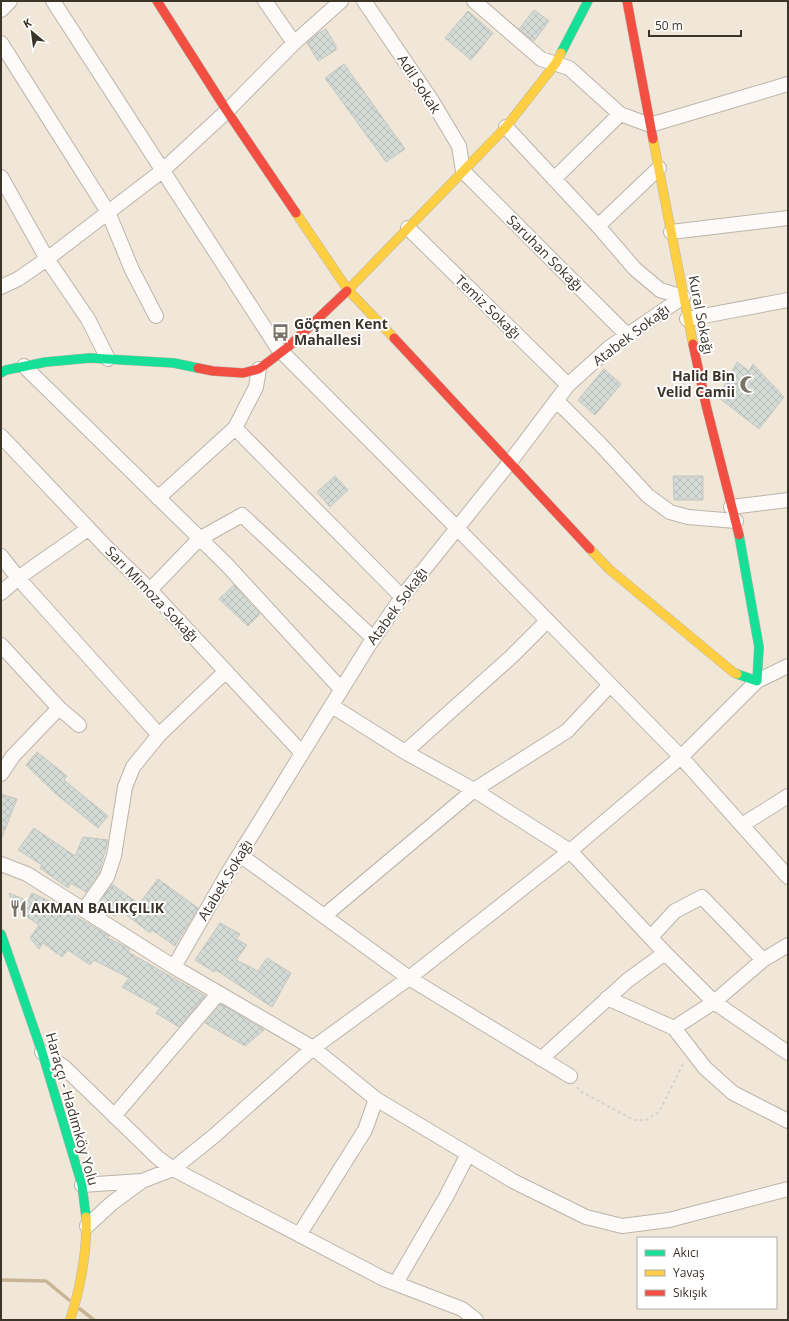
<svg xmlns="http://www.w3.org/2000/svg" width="789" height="1321" font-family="'Open Sans',sans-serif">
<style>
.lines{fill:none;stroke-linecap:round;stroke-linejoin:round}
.stream{stroke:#c8b596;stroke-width:3.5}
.building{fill:url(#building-cross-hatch);stroke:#c4c8c1}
.street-casing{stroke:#bcb4a9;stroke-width:16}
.fast-casing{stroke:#bcb4a9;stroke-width:10}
.slow-casing{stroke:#bcb4a9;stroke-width:10}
.jam-casing{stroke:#bcb4a9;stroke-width:10}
.path{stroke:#d6d3cf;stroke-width:2;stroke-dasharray:3 3;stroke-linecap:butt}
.street{stroke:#fdfbf9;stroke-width:14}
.fast{stroke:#16e098;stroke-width:9}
.slow{stroke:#ffcf43;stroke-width:9}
.jam{stroke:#f24e42;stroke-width:9}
.labels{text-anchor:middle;stroke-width:4;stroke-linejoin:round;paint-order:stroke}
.street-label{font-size:14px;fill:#3b3429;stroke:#fff}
.poi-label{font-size:14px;font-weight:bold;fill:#3b3429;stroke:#fff;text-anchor:start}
</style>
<defs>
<pattern id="building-cross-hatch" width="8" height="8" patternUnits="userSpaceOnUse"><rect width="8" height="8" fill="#d4dbd6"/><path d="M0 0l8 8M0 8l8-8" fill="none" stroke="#b7bdb8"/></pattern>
</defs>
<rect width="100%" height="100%" fill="#f0e7d8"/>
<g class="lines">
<path class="stream" d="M1 1280 46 1281 69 1300
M80 1309 94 1320"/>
</g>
<path class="building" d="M534 10 549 21 534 41 519 29Z
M468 11 493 33 471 60 445 38Z
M326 29 336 46V50L318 61 307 43 317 34Z
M344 64 405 149 386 162 325 78Z
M737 362 749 371 753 364 784 397 759 429 718 397Z
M604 369 621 384 595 415 578 400Z
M335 476 348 490 330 507 317 492Z
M673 476H703V500H674Z
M234 585 260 614 248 626 219 599Z
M37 752 67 776 64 780 108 816 98 828 56 794 26 765Z
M1 794 17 799 2 837H1Z
M34 828 75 856 83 837 108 840 99 873 86 892 71 883 68 888 40 868 42 865 18 850Z
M158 879 198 908 175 946 152 930 150 933 120 910 115 916 98 904 112 884 139 904Z
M9 893 28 901 32 893 66 909 65 910 109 936 108 938 130 949 128 952 205 996 179 1027 156 1013 160 1008 122 987 129 978 94 960 90 965 68 950 62 957 43 943 39 949 30 938 39 925 14 908Z
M220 923 240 934 236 939 247 945 236 960 258 971 267 958 291 973 272 1007 216 970 214 972 195 960Z
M221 1004 243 1017 264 1030 245 1046 205 1023Z"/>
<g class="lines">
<defs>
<path id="street" d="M53 1 277 347 457 528 681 757 788 877
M265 1 294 43
M364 1 432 101 459 146 463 171 627 335
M474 1 541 59 569 68 620 114 650 125 788 84
M1 10 10 1
M1 43 108 212 132 270 156 316
M506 127 598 226 635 269 660 290 683 297
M1 177 47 259 162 171 227 111 294 43 341 1
M554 179 620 114
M598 226 659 168
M408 228 568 385
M671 232 788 218
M1 287 18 279 47 259 88 319 108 359
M687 319 788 300
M24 366 227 565 341 689
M259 369 256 387 235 428 402 597
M557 401 601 445 648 496 670 512 688 517 736 521
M1 436 107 548 150 590 302 753
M158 498 235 428
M731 507 788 500
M1 556 18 578 159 735
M150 590 199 539 242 515 373 638
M1 593 18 578 88 529
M1 645 59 708 79 725
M332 706 405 752 474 790 570 851 665 953 714 1002 788 1053
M405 752 511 657 547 621
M1 774 13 756 59 708
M742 825 788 796
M240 855 409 978 570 1076
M1 864 27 874 174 967 313 1048 376 1099 513 1181 586 1217 622 1226 669 1220 788 1189
M84 910 107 877 114 856 125 787 133 767 159 735 226 671
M324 916 474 790 567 731 610 685
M651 937 675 911 702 897 763 960
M174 967 228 873 369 645 402 597 510 462 568 385 610 347 683 297
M607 998 674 1028 705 1068 733 1093 788 1121
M674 1028 714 1002 763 960 788 945
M42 1052 64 1067 158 1158 173 1169 384 1279 462 1309 476 1320
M541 1059 628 980 665 953
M114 1116 218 994
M142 1181 173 1169 214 1136 313 1048 409 978 570 851 681 757 757 681 788 666
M82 1185 142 1181 112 1203 87 1226
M299 1235 365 1130 376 1099
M396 1283 446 1197 468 1154"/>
<path id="fast" d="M561 53 588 1
M1 373 6 370 46 362 90 358 174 363 198 368
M737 674 757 681 759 647 739 535
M1 934 42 1052 82 1185 86 1217"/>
<path id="slow" d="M653 139 693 344
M296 213 348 290 394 338
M347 291 506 127 556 63 561 53
M590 549 609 569 733 672 737 674
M70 1320C78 1297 82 1275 85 1251 86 1239 87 1228 86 1217"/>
<path id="jam" d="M157 1 227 111 296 213
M627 1 653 139
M394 338 590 549
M693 344 706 405 739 535
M198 368 213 371 243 373 259 369 288 347 347 291"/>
</defs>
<use href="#street" class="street-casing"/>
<use href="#fast" class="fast-casing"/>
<use href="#slow" class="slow-casing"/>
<use href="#jam" class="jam-casing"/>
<path class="path" d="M577 1087 580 1091 634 1120H646L659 1112 684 1062"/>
<use href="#street" class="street"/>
<use href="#fast" class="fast"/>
<use href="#slow" class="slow"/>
<use href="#jam" class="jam"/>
</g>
<defs>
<symbol id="bus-bare" viewBox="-9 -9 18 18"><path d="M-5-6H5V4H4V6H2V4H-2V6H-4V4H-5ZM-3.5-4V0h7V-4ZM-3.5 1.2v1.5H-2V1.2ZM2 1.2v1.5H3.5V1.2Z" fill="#7a7366" stroke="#fff" stroke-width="2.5" paint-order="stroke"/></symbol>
<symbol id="mosque-bare" viewBox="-9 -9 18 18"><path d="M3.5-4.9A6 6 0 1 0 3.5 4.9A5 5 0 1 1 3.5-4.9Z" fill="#7a7366" stroke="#fff" stroke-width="2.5" paint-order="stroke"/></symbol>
<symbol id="restaurant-bare" viewBox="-9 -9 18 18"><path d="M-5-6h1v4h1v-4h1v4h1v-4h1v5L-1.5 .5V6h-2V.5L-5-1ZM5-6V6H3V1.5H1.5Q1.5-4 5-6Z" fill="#7a7366" stroke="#fff" stroke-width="2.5" paint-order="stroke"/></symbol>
</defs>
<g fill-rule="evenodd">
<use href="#bus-bare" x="268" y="320" width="25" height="25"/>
<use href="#mosque-bare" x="736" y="372" width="25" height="25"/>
<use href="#restaurant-bare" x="6" y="896" width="25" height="25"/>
</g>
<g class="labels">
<g class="street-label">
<text transform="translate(419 84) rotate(57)" y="5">Adil Sokak</text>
<text transform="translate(545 253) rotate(45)" y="5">Saruhan Sokağı</text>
<text transform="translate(488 307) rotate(44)" y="5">Temiz Sokağı</text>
<text transform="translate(701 315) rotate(79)" y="5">Kural Sokağı</text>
<text transform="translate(631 335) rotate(-37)" y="5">Atabek Sokağı</text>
<text transform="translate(152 594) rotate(46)" y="5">Sarı Mimoza Sokağı</text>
<text transform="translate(397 606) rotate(-54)" y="5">Atabek Sokağı</text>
<text transform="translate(225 880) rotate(-59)" y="5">Atabek Sokağı</text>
<text transform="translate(72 1109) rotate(74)" y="5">Haraççı - Hadımköy Yolu</text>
</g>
<g class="poi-label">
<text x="294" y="329">Göçmen Kent<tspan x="294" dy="16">Mahallesi</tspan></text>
<text x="735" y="381" text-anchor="end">Halid Bin<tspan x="735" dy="16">Velid Camii</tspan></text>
<text x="31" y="913">AKMAN BALIKÇILIK</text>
</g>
</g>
<rect width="789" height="1321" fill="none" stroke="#3b3429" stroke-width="4"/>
<rect x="637" y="1237" width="140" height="72" fill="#ffffff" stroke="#b1aea9"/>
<rect x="645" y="1250" width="20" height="6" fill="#16e098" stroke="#b1aea9"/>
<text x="673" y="1257" font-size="12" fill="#3b3429">Akıcı</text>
<rect x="645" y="1270" width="20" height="6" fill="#ffcf43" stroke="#b1aea9"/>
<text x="673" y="1277" font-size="12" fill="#3b3429">Yavaş</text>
<rect x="645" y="1290" width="20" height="6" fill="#f24e42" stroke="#b1aea9"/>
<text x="673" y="1297" font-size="12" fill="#3b3429">Sıkışık</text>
<g transform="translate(32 32) rotate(331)" stroke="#ffffff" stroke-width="3" paint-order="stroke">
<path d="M0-3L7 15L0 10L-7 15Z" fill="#3b3429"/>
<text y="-6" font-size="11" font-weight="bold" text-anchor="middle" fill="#3b3429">K</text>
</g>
<path d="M649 30v6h92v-6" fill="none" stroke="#3b3429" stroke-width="2"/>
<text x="655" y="30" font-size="12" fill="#3b3429" stroke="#ffffff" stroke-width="3" paint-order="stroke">50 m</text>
</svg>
